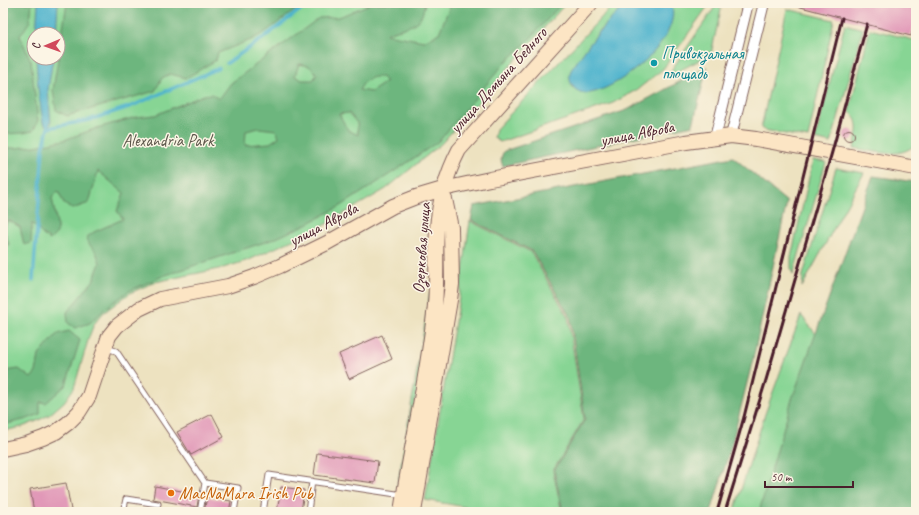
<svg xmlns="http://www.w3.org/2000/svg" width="919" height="515" font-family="Caveat,sans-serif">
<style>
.green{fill:#87d594;stroke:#687a60;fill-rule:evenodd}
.forest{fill:#6db67e;stroke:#5c6a54;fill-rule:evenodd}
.water{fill:#4eb3cd;stroke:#4c697c}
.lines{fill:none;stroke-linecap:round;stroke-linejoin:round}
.stream{stroke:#4eb3cd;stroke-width:3.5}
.building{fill:#e197b7}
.lane-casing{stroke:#83635f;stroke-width:7}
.street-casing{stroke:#83635f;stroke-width:12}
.secondary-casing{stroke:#83635f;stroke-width:16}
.lane{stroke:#fff;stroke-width:5}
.street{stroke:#fff;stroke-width:10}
.secondary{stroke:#fce5c4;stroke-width:14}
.rail{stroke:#4a1f2b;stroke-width:3}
.culture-dot{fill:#0f9aa8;stroke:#fcf5e5;stroke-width:1.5}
.food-dot{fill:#e8710a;stroke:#fcf5e5;stroke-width:1.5}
.labels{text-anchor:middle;stroke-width:3;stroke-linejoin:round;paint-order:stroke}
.culture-label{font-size:17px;fill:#0d838f;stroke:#fcf5e5;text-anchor:start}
.street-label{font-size:17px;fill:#4a1f2b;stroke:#fcf5e5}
.park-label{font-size:17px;fill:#5c564a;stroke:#fcf5e5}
.food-label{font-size:17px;fill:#c56008;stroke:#fcf5e5;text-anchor:start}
</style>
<rect width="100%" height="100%" fill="#fcf5e5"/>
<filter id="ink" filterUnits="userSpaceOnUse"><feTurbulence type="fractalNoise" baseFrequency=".025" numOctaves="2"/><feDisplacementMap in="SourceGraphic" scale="8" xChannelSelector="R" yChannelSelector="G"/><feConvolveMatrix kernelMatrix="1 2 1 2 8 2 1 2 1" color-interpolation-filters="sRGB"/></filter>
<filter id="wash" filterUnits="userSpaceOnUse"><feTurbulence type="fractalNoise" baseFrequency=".012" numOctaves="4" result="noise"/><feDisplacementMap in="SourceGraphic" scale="16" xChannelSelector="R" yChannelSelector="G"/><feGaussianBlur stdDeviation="0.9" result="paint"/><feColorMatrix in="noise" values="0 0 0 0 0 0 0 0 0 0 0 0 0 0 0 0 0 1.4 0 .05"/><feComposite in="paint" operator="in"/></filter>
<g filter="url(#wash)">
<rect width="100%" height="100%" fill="#ede2c0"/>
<path class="green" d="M3 3H566L441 144 386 189 321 227 249 260 223 268 155 282 130 293 103 313 94 324 89 337 74 388 64 402 49 415 37 421 22 427 3 431ZM34 34H58V58H34Z
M615 3H629L621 9 601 29 579 59 572 87 583 92 672 4 671 3H710L663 69 638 89 613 103 500 142 494 138 496 129Z
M717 4 721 9 711 54 673 74 670 72Z
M787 9 834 20 808 138 764 130 761 128Z
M845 24 863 29 831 143 815 139Z
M870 29 914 40 916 43V144C900 160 874 151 854 148 857 135 861 120 849 111Z
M813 160 826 162 793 275 791 268V257Z
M836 168 864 173 802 287 803 275Z
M470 221 531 252 568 317 584 419 553 471 562 512H494L425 500 459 298Z
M430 293H434L400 488H397Z
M801 315 819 338 765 512H734L765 414Z"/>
<path class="forest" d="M3 3H32L30 21 20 36 31 61 38 121 33 131 23 133 3 134Z
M67 3H305L264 33 251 40 218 53 216 60 186 78 170 74 162 78 155 91 67 116 56 110 53 90Z
M372 3H425C424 7 423 12 422 15 415 29 397 28 386 34L424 41 439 33 449 8 447 3H562L528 41 503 65 439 141 404 165 341 206 307 224 274 239 163 276 129 291 106 308 90 323 75 328 68 323 67 312 93 281 100 263 96 252 88 243 87 237 94 232 123 219 117 211 124 193 98 171 89 203 72 209 64 204 58 191 52 198 57 224V233L50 240 43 235 32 223 31 243 24 245 20 227 8 220 4 230 9 244 3 252V148H16L35 146 64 140 97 128 136 117 155 115 204 95 212 94 219 99 231 83 319 18 339 17ZM299 64 309 66 317 74 313 80H302L295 76ZM374 77H382L386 82 371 92 359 90 365 81ZM349 113 357 123 358 135 348 130 339 114ZM259 128 276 130 279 137 270 143 245 145 246 131Z
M707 67 693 125 503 166C500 160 501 157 504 151L627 110Z
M733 157 787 202 753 359 732 443 711 512H563L554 471 585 419 570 317 532 251 471 220 474 206Z
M873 176 916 182V512H759L792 399Z
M69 331 80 340 66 385 46 403 40 402V414L27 419 3 425V378L5 371 19 369 31 378 36 372 39 355 57 334Z"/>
<path class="water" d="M38 3H58L56 34H36Z
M629 3H671C684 38 620 88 590 93 576 95 566 83 571 70 588 46 605 21 629 3Z
M36 58H53L48 90 51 123 48 128 43 123 38 89Z"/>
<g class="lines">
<path class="stream" d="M227 63 262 39 309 3
M33 280 43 149 48 128 89 120 132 106 219 68"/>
</g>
<g id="blocks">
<path class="building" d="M798 3H916V17L911 36 797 6Z
M843.5 135a5.5 5.5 0 1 1 11 0a5.5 5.5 0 1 1-11 0Z
M382 335 392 359 349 379 339 354Z
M212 414 224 437 191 455 177 432Z
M317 453 378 461 375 483 314 475Z
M66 483 71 510 62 512H34L30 489Z
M155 486 197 494 199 495 197 507 153 499Z
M281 487 304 490 301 512H277Z
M207 497 231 501 229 512H204Z"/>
</g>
</g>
<g filter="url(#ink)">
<use href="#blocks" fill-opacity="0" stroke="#83635f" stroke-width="1"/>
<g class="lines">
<defs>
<path id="lane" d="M106 348 116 351 205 483 238 488 234 512
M123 512 126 499 158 504
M200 512 205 483
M263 512 269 475 403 495
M308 512 312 481"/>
<path id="street" d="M731 136 764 3
M715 138 748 3"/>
<path id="secondary" d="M3 449 26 444 43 438 56 432 68 423 79 412 89 396 109 336 117 326 139 309 160 299 228 286 254 277 280 266 327 243 393 206 416 197 443 189 490 179 686 142 731 136 756 139 916 168
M401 512C411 446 427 380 434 314 438 285 435 257 437 229 439 201 446 175 459 150L591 3
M414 512 450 300 452 284 451 228 445 199"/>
</defs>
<use href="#lane" class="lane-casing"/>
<use href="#street" class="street-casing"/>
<use href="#secondary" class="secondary-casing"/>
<use href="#lane" class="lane"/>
<use href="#street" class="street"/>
<use href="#secondary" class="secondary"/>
<path class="rail" d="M717 512 744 417 842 18
M725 512 766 380 832 152 867 24"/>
</g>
</g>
<circle class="culture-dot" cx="654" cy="63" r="4"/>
<circle class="food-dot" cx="171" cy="493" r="4"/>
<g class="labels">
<g class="culture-label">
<text x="662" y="59">Привокзальная<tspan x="662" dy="20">площадь</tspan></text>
</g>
<g class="street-label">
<text transform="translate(498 80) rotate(-48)" y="6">улица Демьяна Бедного</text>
<text transform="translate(637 133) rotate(-11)" y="6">улица Аврова</text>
<text transform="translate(323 224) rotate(-28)" y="6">улица Аврова</text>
<text transform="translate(421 248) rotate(-86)" y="6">Озерковая улица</text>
</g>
<g class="park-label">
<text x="168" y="146">Alexandria Park</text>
</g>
<g class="food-label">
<text x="179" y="499">MacNaMara Irish Pub</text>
</g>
</g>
<rect width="919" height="515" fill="none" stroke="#fcf5e5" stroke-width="16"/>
<g transform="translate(46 46) rotate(268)"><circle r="19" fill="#fcf5e5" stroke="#b59f9b"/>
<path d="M0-3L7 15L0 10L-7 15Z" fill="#d1495b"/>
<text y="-6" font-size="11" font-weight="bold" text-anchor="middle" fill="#4a1f2b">С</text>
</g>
<path d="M765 481v6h88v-6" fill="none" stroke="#4a1f2b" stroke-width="2"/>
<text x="771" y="481" font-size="12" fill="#4a1f2b" stroke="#fcf5e5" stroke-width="3" paint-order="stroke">50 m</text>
</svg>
